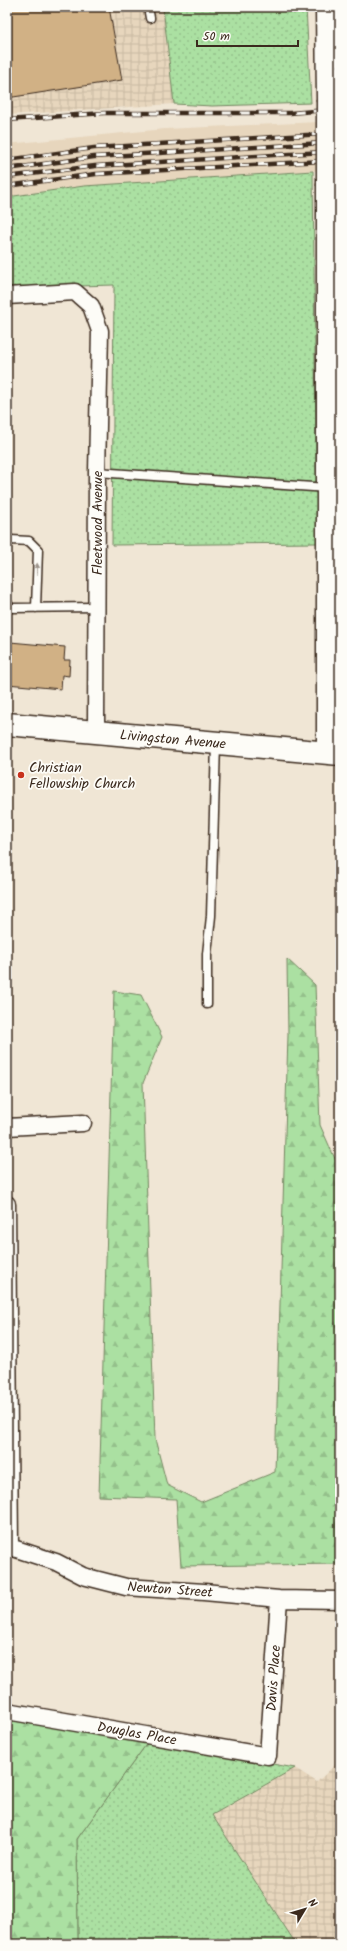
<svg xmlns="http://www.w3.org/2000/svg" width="347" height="1951" font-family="Kalam,sans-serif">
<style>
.built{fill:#e7d6bd}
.industrial{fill:url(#industrial-grid)}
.grass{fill:url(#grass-dots);stroke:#738560}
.forest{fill:url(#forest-firs);stroke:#738560}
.building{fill:#d1b185;stroke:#3b2a1e}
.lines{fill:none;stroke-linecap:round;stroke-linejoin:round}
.service-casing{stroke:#3b2a1e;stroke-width:11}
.minor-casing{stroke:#3b2a1e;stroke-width:19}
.secondary-casing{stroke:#3b2a1e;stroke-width:25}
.service{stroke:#fdfcf7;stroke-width:8}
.minor{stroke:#fdfcf7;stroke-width:16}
.secondary{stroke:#fdfcf7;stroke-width:22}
.rail-casing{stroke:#3b2a1e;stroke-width:4.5}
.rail{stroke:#fdfcf7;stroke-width:3;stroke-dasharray:9;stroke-linecap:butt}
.secondary-bridge-casing{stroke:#3b2a1e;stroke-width:25;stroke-linecap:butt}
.secondary-bridge{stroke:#fdfcf7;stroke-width:22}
.oneway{fill:#9c938a}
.poi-dot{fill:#c8321e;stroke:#fdfcf7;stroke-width:1.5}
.labels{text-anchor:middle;stroke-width:3.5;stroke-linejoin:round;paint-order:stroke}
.street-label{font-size:14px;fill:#3b2a1e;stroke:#fdfcf7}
.poi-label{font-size:14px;fill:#3b2a1e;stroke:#fdfcf7;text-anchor:start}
</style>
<defs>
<pattern id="industrial-grid" width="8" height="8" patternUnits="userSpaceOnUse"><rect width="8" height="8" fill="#e7d6bd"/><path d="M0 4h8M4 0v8" fill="none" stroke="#c7b8a2"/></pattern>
<pattern id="grass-dots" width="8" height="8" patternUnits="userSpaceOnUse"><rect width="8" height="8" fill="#abe0a2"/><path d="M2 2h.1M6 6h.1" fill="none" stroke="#94c08b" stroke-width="1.8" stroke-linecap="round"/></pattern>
<pattern id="forest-firs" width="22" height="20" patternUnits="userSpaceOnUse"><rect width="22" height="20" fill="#abe0a2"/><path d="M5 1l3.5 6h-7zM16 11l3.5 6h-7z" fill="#94c08b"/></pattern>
</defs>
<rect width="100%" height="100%" fill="#f0e6d5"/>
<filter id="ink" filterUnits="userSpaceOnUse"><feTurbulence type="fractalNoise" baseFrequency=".025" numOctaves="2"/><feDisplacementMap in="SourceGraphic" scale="8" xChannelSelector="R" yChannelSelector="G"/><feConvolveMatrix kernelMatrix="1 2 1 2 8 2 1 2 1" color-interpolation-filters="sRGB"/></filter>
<g filter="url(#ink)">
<path class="built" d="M340 121V169L84 186 7 197V144L165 129Z"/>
<path class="industrial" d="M7 7H163L174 104 7 115Z
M340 1755V1944H296L212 1815 295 1768 317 1782 338 1762Z"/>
<path class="grass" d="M163 7H306L311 103 212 106 174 104Z
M313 171 317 543 112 545 114 285 7 288V197L84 186Z
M148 1742 295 1768 212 1815 296 1944H78L77 1839Z"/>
<path class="forest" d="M287 959 315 985 320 1125 340 1170V1564L181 1566 176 1499 99 1496 114 991 141 995 162 1037 143 1083 155 1439 167 1485 201 1502 275 1472 288 1035Z
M7 1720 148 1742 77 1839 78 1944H7Z"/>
<path class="building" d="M7 7H109L122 80 7 98Z
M10 642 65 647 64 660H70L69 676 62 675 61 689 7 684V654H9Z"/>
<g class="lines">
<defs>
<path id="service" d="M148 7 150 18
M97 472 327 488
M7 543 11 540 29 541 38 550 36 608
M7 602 10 608 97 607
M207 1004V954L211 916 216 744"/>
<path id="minor" d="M7 296 75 292 91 306 100 331 97 472 96 732
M7 1127 83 1123
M7 1204 10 1547
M7 1546 56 1562 83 1576 126 1587 204 1592 279 1599 340 1600
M7 1711 268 1756 279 1599"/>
<path id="secondary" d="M327 7 328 99
M7 724 340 754
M328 753V186"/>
</defs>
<use href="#service" class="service-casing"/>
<use href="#minor" class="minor-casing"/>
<use href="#secondary" class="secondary-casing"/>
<use href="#service" class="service"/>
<use href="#minor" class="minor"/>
<use href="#secondary" class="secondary"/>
<defs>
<path id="rail" d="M7 120 104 113H290L340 109
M7 160 94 148 340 133
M7 169 94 157 340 142
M7 177 95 166 340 151
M7 186 96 174 340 160"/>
</defs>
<use href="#rail" class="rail-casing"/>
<use href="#rail" class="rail"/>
<defs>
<path id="secondary-bridge" d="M328 186V99"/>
</defs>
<use href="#secondary-bridge" class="secondary-bridge-casing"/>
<use href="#secondary-bridge" class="secondary-bridge"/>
</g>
<defs><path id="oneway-solid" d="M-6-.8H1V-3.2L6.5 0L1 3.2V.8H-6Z"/></defs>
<use class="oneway" href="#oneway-solid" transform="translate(37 569) rotate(-88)"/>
</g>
<circle class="poi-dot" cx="21" cy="775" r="4"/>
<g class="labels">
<g class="street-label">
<text transform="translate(97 523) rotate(-90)" y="5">Fleetwood Avenue</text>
<text transform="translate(173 739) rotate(5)" y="5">Livingston Avenue</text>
<text transform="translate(170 1589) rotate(4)" y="5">Newton Street</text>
<text transform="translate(273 1678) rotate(-86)" y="5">Davis Place</text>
<text transform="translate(137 1733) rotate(10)" y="5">Douglas Place</text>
</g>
<g class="poi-label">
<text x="29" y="772">Christian<tspan x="29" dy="16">Fellowship Church</tspan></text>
</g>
</g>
<rect width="347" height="1951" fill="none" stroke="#fdfcf7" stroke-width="24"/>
<rect x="12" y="12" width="323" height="1927" fill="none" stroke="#3b2a1e" stroke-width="1.5" filter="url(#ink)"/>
<g transform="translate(305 1909) rotate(52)" stroke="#fdfcf7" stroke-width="3" paint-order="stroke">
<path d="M0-3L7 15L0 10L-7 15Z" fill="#3b2a1e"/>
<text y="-6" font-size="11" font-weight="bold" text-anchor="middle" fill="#3b2a1e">N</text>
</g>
<path d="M197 40v6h101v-6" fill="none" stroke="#3b2a1e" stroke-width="2"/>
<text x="203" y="40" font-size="12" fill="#3b2a1e" stroke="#fdfcf7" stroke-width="3" paint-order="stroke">50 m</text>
</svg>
